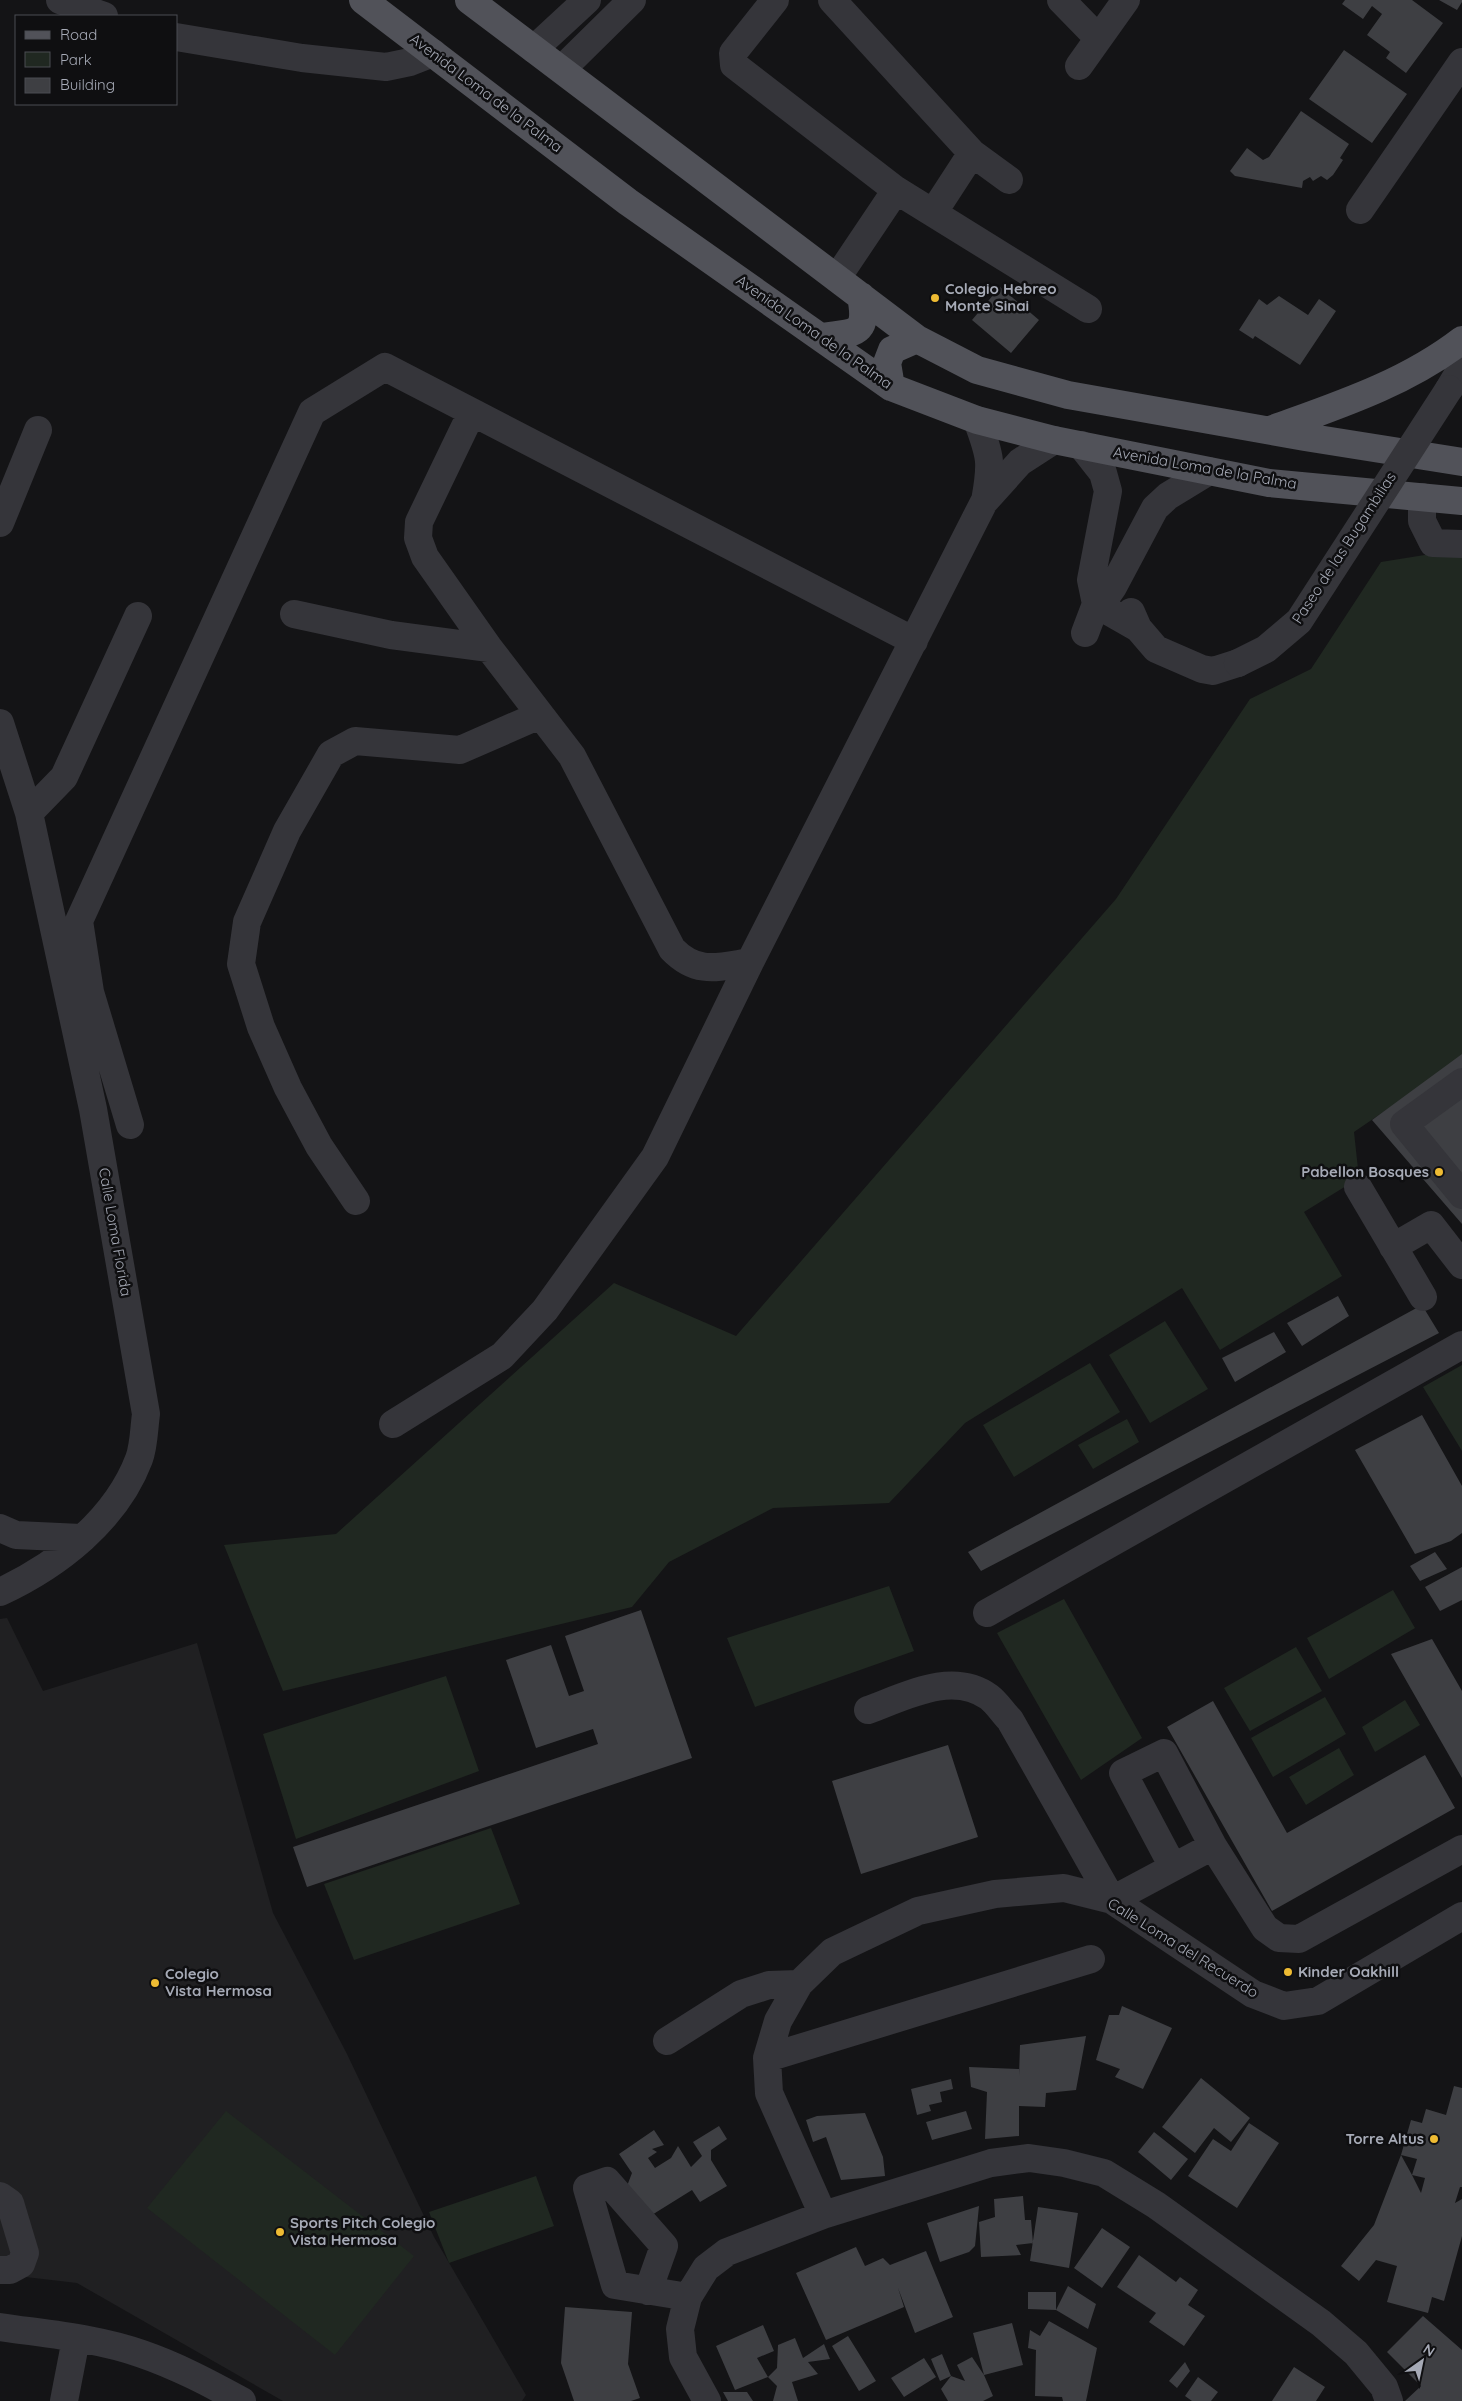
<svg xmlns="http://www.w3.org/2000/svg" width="1462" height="2401" font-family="Quicksand,sans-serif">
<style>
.built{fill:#202022}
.green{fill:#202821}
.building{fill:#3e3f43;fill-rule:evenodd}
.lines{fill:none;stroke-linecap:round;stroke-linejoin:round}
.minor{stroke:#35353a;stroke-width:28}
.major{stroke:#515259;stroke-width:28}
.minor-bridge{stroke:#35353a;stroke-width:28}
.poi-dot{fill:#eb3;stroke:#0f0f11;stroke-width:2}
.labels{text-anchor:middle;stroke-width:5;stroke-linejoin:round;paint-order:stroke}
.street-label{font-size:15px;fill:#a6aab6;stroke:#0f0f11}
.poi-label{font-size:15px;font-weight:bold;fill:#a6aab6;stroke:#0f0f11;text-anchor:start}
</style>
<rect width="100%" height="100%" fill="#141416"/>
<path class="built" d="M7 1618 43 1691 197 1643 273 1913 347 2054 434 2237 526 2395 522 2401H283L77 2283 0 2274V1619Z"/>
<path class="green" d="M1462 549V1058L1354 1132 1359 1178 1304 1212 1342 1276 1220 1350 1182 1288 965 1423 889 1503 773 1508 669 1562 632 1607 283 1691 224 1545 336 1534 614 1283 736 1336 1116 899 1250 699 1311 669 1381 562Z
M1165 1321 1208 1389 1150 1423 1109 1355Z
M1090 1363 1120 1412 1014 1477 983 1425Z
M1462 1365V1451L1423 1387Z
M1127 1419 1139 1442 1093 1469 1078 1445Z
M889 1586 914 1651 755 1707 727 1638Z
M1393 1590 1415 1628 1329 1679 1307 1638Z
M1064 1599 1142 1738 1081 1780 997 1633Z
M1296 1647 1322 1691 1250 1731 1224 1688Z
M446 1676 479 1771 296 1839 263 1734Z
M1325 1697 1346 1734 1273 1777 1251 1738Z
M1405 1700 1420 1725 1375 1752 1362 1727Z
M1339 1748 1354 1775 1306 1805 1289 1777Z
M491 1828 520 1904 354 1960 324 1884Z
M226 2111 414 2256 335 2355 147 2208Z
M536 2176 554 2226 449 2263 429 2212Z"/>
<path class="building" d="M1345 0H1412L1443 23 1406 73 1386 58 1390 52 1367 35 1382 14 1372 6 1363 19 1342 4Z
M1439 0H1462V2L1457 10Z
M1344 50 1407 94 1372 143 1309 99Z
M1301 111 1349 144 1340 158 1343 160 1333 175 1327 180 1321 176 1313 181 1310 177 1303 181 1302 188 1235 176 1230 171 1247 148 1263 160 1269 157Z
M1000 287 1039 320 1011 353 972 320Z
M1279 296 1308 315 1319 299 1336 311 1300 365 1255 336 1253 339 1239 330 1259 299 1267 305Z
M1462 1054V1224L1372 1120Z
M1338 1296 1349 1316 1302 1346 1287 1323Z
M1422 1305 1439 1333 981 1571 968 1552Z
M1274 1332 1286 1352 1235 1382 1222 1358Z
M1422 1415 1462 1486V1533L1451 1541 1415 1554 1355 1450Z
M1435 1552 1447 1569 1420 1581 1410 1566Z
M1462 1567V1600L1440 1611 1425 1587Z
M641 1610 692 1758 307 1887 293 1847 598 1744 593 1729 536 1748 506 1660 551 1645 569 1696 584 1691 565 1636Z
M1432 1639 1462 1691V1778L1391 1654Z
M1213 1701 1287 1833 1425 1755 1455 1808 1272 1911 1167 1727Z
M948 1745 978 1837 861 1874 832 1781Z
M1122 2006 1172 2028 1143 2089 1115 2077 1120 2069 1096 2060 1109 2015H1119Z
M1086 2036 1076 2090 1046 2093 1045 2107 1019 2106V2136L985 2139 987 2092 971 2087 969 2067 1019 2069V2076L1020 2045Z
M1201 2078 1250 2118 1231 2142 1214 2128 1195 2153 1162 2127Z
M951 2079 953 2089 940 2092 942 2102 929 2105 931 2111 917 2115 911 2089Z
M1454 2086 1462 2088V2187H1460L1455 2203 1462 2199V2236L1444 2301 1432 2297 1428 2313 1387 2302 1397 2266 1376 2260 1359 2281 1341 2266 1374 2225 1401 2155 1411 2120 1422 2123 1426 2109 1446 2115ZM1401 2155 1417 2159 1412 2175ZM1412 2175 1425 2178 1421 2193Z
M966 2111 972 2129 932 2140 926 2122Z
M865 2113 883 2157 885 2176 841 2180 826 2137 813 2142 806 2120 817 2116Z
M1249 2123 1279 2143 1237 2208 1188 2176 1213 2139 1231 2151Z
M719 2126 727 2139 711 2150V2160L727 2186 700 2202 692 2190 647 2218 627 2186 632 2173 619 2154 654 2130 664 2145 652 2149 657 2152 648 2158 655 2168 671 2158 678 2146 691 2167 702 2156 693 2142Z
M1154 2132 1188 2159 1171 2180 1138 2152Z
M1023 2196 1025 2220H1031L1033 2243 1016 2245 1021 2255 981 2257 979 2222 995 2217 994 2199Z
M979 2206 975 2246 969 2252 940 2262 927 2223Z
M1038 2207 1078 2213 1069 2268 1030 2261Z
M1102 2228 1130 2247 1102 2288 1074 2268Z
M856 2247 865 2266 883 2258 890 2265 926 2251 953 2317 915 2333 898 2288 904 2307 826 2340 796 2273Z
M1139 2255 1176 2282 1180 2277 1198 2290 1188 2305 1205 2316 1184 2346 1149 2322 1156 2313 1117 2287Z
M1068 2286 1096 2304 1088 2329 1056 2310Z
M1028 2292H1056V2310L1028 2309Z
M565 2307 632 2312 628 2364 640 2398 631 2401H574L561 2363Z
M1423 2316 1462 2350V2401H1405L1421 2386 1387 2352Z
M1049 2321 1097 2348 1086 2401H1063L1062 2397 1035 2396 1036 2350 1028 2348 1030 2330 1040 2336Z
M1012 2323 1023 2365 984 2375 973 2333Z
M763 2325 774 2351 757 2358 768 2377 735 2390 716 2346Z
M848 2336 876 2381 859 2391 832 2346Z
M795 2338 803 2358 824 2344 830 2359 808 2362 818 2374 792 2382 798 2401H773L777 2386 768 2377 777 2368 778 2345Z
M942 2354 951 2376 940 2381 931 2359Z
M972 2357 984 2375 993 2396 983 2401H948L941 2389 951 2376 965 2381 957 2365Z
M924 2358 936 2377 904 2397 891 2378Z
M1185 2362 1190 2371 1177 2388 1169 2381Z
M1294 2367 1325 2387 1316 2401H1272Z
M1198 2377 1218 2392 1211 2401H1192L1185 2396Z
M723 2392H747L753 2401H728Z"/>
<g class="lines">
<path class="minor" d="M60 0 104 16
M775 0 733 53 734 65 896 190 1088 309
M832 0 972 153 1009 180
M1061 0 1098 38
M176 37 302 58 386 67 410 62 433 53
M534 49 587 0
M1079 66 1126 0
M562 69 632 0
M1360 210 1462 62
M933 213 972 153
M837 278 896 190
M1449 389 1462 367
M471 414 419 522 418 538 425 557 489 648 572 756 672 949C697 975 718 967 750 962
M977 420C991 457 992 463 985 501
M1081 445 1103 473 1108 491 1091 580 1096 604 1138 628
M1422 497V521L1433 543 1462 544
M0 523 38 430
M1131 612 1138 628 1156 649 1202 669 1213 671 1238 663
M294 614 391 635 489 648
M1085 633 1096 604 1106 597 1113 587 1155 508 1168 496 1209 471
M0 723 29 813 93 1109 146 1414C144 1428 144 1446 139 1459 116 1520 58 1565 0 1592
M29 813 64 777 138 616
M1462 1082 1404 1124 1462 1195
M130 1125 90 992 79 921 312 412 385 367 914 641
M1358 1187 1423 1297
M356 1201 319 1146 288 1088 261 1027 241 964 247 922 287 831 331 754 355 741 460 750 540 715
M1393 1247 1431 1225 1462 1265
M393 1424 502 1356 545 1310 655 1157 750 962 984 502 1020 462 1054 440
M0 1528 16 1535 81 1538
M987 1613 1462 1345
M868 1710C904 1697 952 1670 989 1697 997 1703 1003 1713 1010 1720L1112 1900 1213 1846
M1173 1867 1123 1773 1164 1753 1213 1846 1265 1928 1279 1938 1299 1939 1462 1849
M667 2041 741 1994 769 1985 799 1984
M767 2058 1091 1959
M0 2196 10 2203 25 2253 21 2264 10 2270H0
M823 2215 769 2093 767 2058 778 2021 799 1984 832 1952 918 1911 995 1894 1064 1888 1112 1900 1253 1994 1284 2006 1318 2001 1462 1916
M648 2291 664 2246 607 2181 587 2188 615 2285 688 2297
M0 2327C47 2334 97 2338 142 2354 177 2366 209 2383 242 2401
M64 2401 76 2339
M707 2401 683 2357 680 2329 688 2297 706 2268 727 2252 823 2215 991 2163 1029 2158 1064 2163 1104 2173 1156 2205 1321 2323 1356 2353 1384 2387 1389 2401"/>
<path class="major" d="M363 0 628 202 891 387 977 420 1054 440 1269 483 1462 501
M469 0 917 339 977 370 1068 395 1305 437 1462 462
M821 337C854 332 869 337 861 296
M891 387 887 363 892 350 917 339
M1270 430C1336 406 1405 384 1462 340"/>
<path class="minor-bridge" d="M1238 663 1266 649 1299 621 1449 389"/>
</g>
<g class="poi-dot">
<circle cx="935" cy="298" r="5"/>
<circle cx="1439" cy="1172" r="5"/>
<circle cx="1288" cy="1972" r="5"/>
<circle cx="155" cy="1983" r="5"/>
<circle cx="1434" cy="2139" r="5"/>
<circle cx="280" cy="2232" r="5"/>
</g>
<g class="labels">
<g class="street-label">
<text transform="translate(486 93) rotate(37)" y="5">Avenida Loma de la Palma</text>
<text transform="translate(814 332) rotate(35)" y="5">Avenida Loma de la Palma</text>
<text transform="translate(1205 468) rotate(10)" y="5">Avenida Loma de la Palma</text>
<text transform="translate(1344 548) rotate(-57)" y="5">Paseo de las Bugambilias</text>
<text transform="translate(115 1232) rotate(80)" y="5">Calle Loma Florida</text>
<text transform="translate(1183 1948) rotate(32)" y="5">Calle Loma del Recuerdo</text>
</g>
<g class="poi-label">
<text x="945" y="294">Colegio Hebreo<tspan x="945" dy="17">Monte Sinai</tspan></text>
<text x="1429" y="1177" text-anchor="end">Pabellon Bosques</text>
<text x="1298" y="1977">Kinder Oakhill</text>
<text x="165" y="1979">Colegio<tspan x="165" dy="17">Vista Hermosa</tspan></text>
<text x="1424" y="2144" text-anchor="end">Torre Altus</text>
<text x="290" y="2228">Sports Pitch Colegio<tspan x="290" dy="17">Vista Hermosa</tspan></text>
</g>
</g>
<rect x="15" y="15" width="162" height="90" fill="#0f0f11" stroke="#4b4d53"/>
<rect x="25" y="31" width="25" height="8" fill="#515259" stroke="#4b4d53"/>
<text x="60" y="40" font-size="15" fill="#a6aab6">Road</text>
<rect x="25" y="52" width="25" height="15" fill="#202821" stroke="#4b4d53"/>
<text x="60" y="65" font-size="15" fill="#a6aab6">Park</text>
<rect x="25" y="78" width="25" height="15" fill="#3e3f43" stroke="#4b4d53"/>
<text x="60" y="90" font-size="15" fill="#a6aab6">Building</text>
<g transform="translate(1422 2361) rotate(33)" stroke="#0f0f11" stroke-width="4" paint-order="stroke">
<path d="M0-4L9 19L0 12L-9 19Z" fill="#a6aab6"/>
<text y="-8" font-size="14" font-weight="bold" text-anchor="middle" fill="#a6aab6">N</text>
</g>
</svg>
